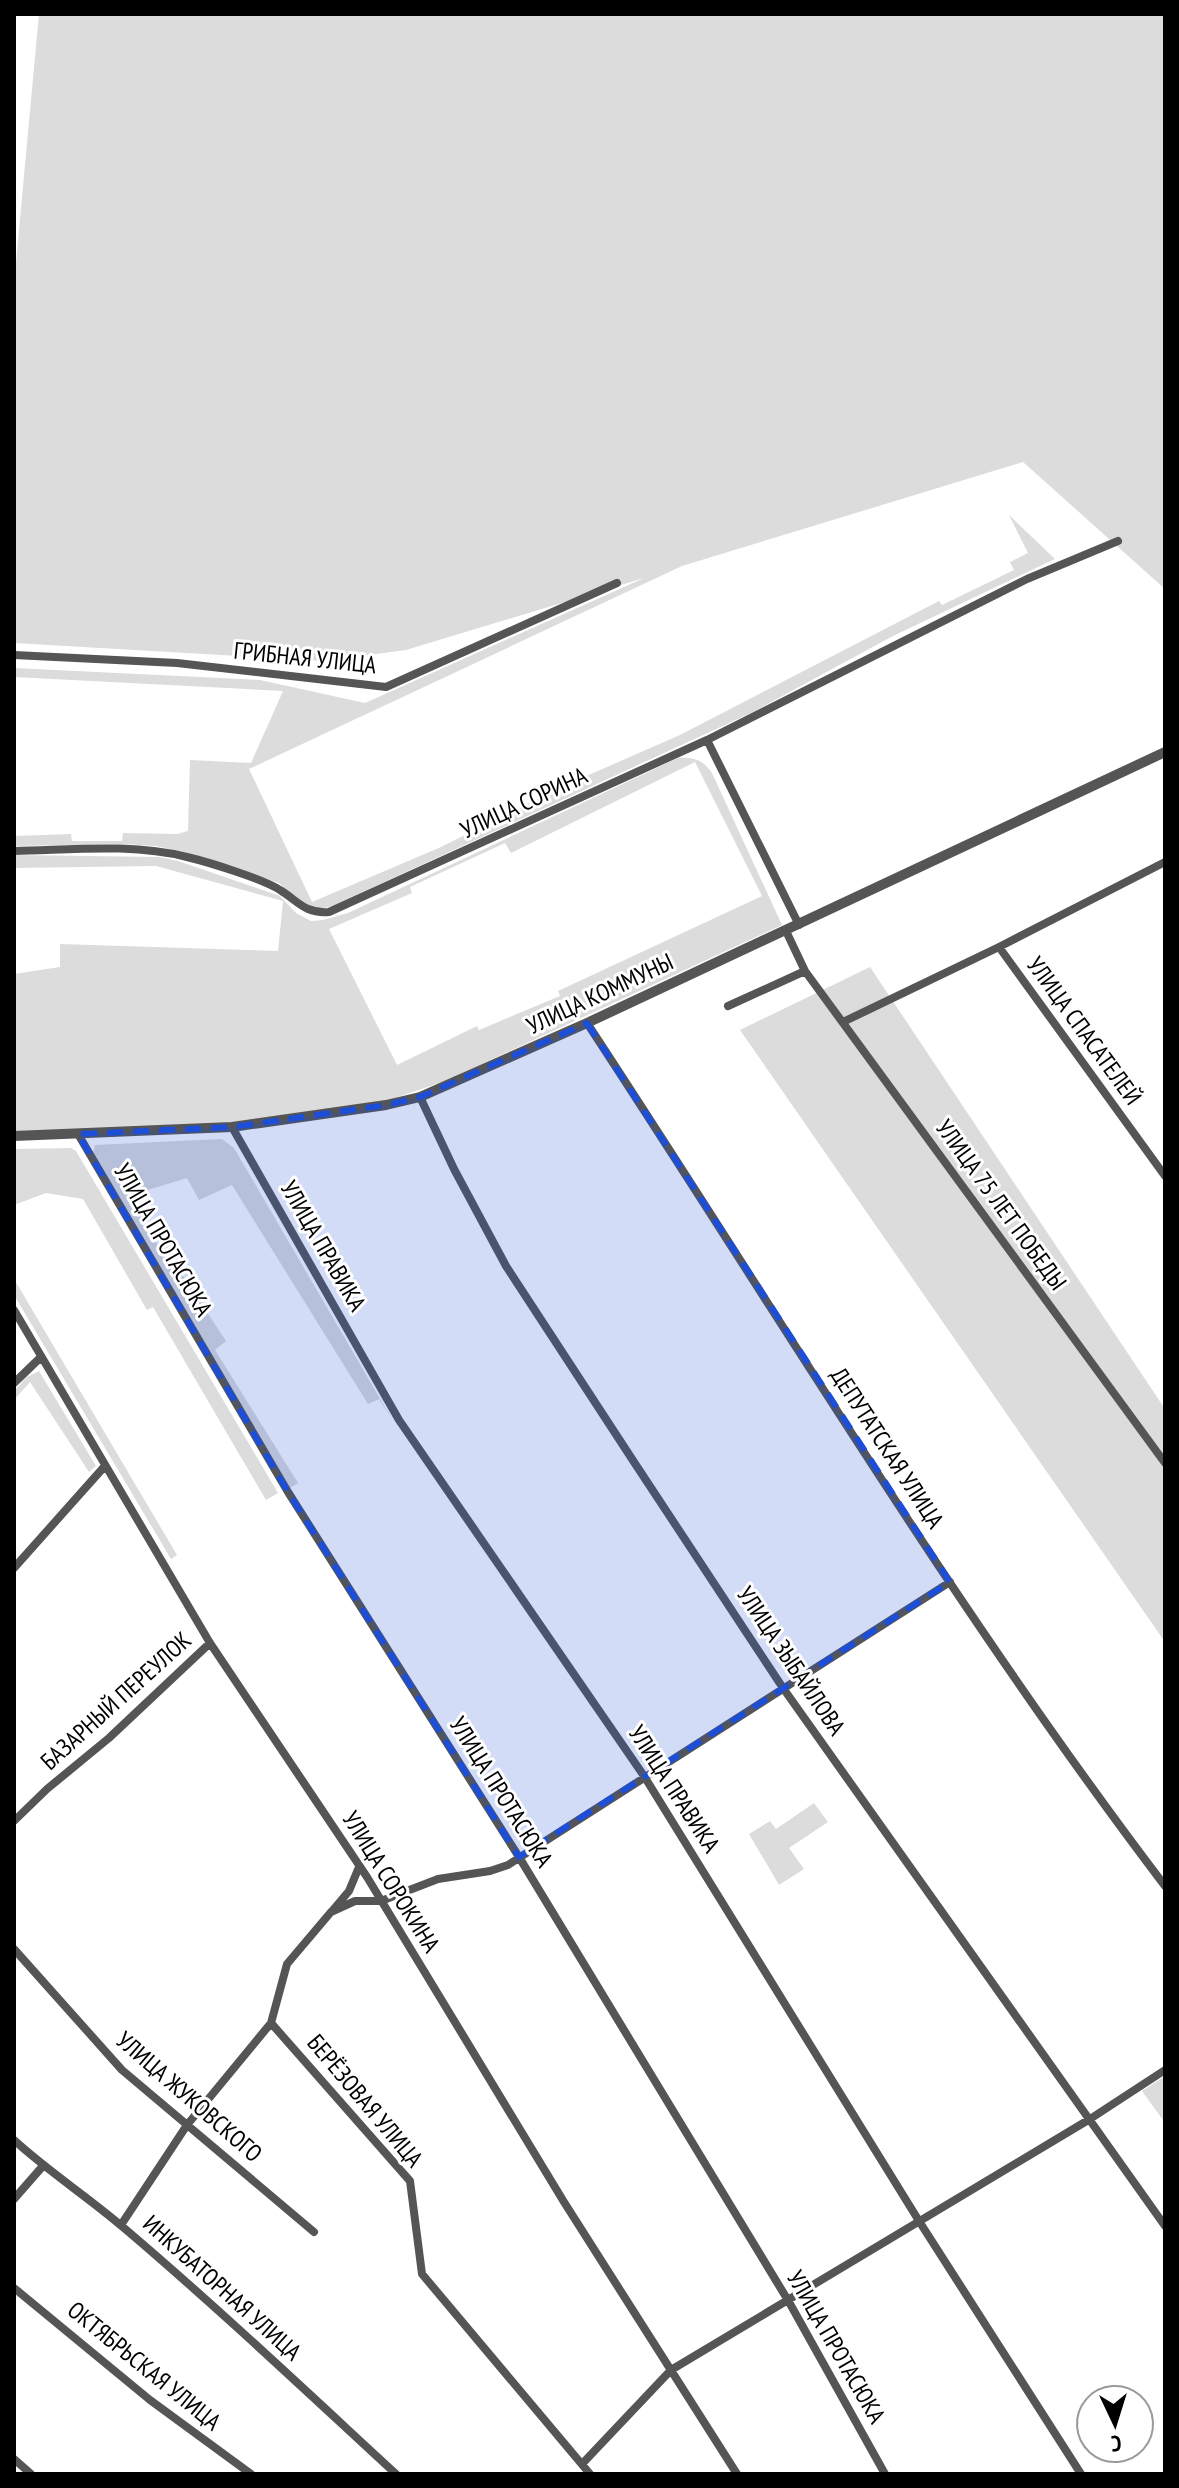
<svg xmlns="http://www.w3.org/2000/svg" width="1179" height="2488" font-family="'PT Sans Narrow',sans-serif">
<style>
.green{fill:#dcdcdc;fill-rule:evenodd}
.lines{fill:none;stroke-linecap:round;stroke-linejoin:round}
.minor{stroke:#555;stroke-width:8}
.tertiary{stroke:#555;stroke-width:10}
.marked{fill:#1d4ed8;fill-opacity:0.2;stroke:#1d4ed8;stroke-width:6;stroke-dasharray:16 10;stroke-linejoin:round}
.labels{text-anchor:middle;stroke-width:6;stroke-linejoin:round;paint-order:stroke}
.street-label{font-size:24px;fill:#000;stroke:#fff}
</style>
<rect width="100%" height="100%" fill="#fff"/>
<path class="green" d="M39 14H1165V589L1023 462 682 566 249 769 312 902 441 847 559 788 680 735 939 601 942 605 1014 570 1010 562 1028 553 1009 515 1055 559 893 636 753 712 332 906 321 909 303 906 279 883 184 852 156 846 123 844 14 846V836L71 834 72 841H122L123 833 177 834 188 831 190 760 251 763 283 691 14 677V668L260 680 365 703 644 578 406 650 323 661 14 643V284Z
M678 758C694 757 703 760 712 773L782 925 445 1081 386 1101 232 1123 14 1133V974L60 967V944L278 951 283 901 156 866 14 868V855L159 857 178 861 280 896 296 913 311 921 323 920 348 913ZM695 762 762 896 558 991 560 996 479 1030 477 1026 397 1065 329 929 412 893 410 887 505 843 511 853Z
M870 967 1165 1409V1642L740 1030Z
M222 1139 234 1148 393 1421 379 1399 368 1404 232 1185 199 1200 187 1178 128 1196 172 1269 177 1267 226 1341 215 1350 298 1483 290 1488 92 1158 95 1145Z
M71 1148 76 1151 278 1493 266 1500 153 1307 147 1310 83 1199 46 1193 14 1205V1149Z
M14 1279 177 1555 171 1559 14 1295Z
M39 1371 96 1466 89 1472 30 1382 14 1400V1391L27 1377Z
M814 1803 828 1822 789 1848 804 1869 779 1885 749 1834 770 1821 776 1829Z
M1165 2076V2118L1163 2120 1142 2091Z"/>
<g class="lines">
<path class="minor" d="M14 655 177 663 386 687 617 583
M707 740 799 925
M14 851C71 850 131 843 187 857 208 862 263 879 280 890 298 901 305 914 329 912L707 740 1027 579 1118 541
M999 947 1165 1176
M805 971 1165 1463
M728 1006 805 971 786 931
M843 1022 999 947 1165 862
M587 1023C777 1312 955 1610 1165 1886
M420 1097 454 1169 506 1266 634 1462 783 1688 1165 2226
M232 1127 399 1420 644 1776 919 2221 1081 2474
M78 1134 288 1492 519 1857 789 2302 885 2474
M14 1310 210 1643 367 1877 564 2202 737 2474
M14 1383 41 1357
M14 1568 104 1467
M14 1821 47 1789 109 1738 210 1643
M333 1910 349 1891 359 1867
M14 1949 122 2070 314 2232
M271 2023 287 1964 331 1912 355 1901H381L438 1879 490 1871 508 1865 950 1582
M14 2140C49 2172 88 2197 124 2228 217 2307 306 2391 396 2474
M14 2199 42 2167
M121 2225 187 2125 271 2023 410 2181 422 2274 590 2474
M14 2288 150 2400 251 2474
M14 2459 31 2474
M582 2464 671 2370 1090 2119 1165 2070"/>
<path class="tertiary" d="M14 1136 232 1127 386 1105 420 1097 587 1023 1165 752"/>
</g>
<path class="marked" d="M587 1023 950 1582 519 1857 288 1492 78 1134 232 1127 386 1105 420 1097Z"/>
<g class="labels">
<g class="street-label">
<text transform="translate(305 658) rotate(6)" y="8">ГРИБНАЯ УЛИЦА</text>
<text transform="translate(524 803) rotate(-25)" y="8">УЛИЦА СОРИНА</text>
<text transform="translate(600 994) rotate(-25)" y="8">УЛИЦА КОММУНЫ</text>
<text transform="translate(1084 1031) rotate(54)" y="8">УЛИЦА СПАСАТЕЛЕЙ</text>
<text transform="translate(1001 1205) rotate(54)" y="8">УЛИЦА 75 ЛЕТ ПОБЕДЫ</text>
<text transform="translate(163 1240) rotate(60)" y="8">УЛИЦА ПРОТАСЮКА</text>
<text transform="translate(323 1246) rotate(60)" y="8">УЛИЦА ПРАВИКА</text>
<text transform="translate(887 1448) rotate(57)" y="8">ДЕПУТАТСКАЯ УЛИЦА</text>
<text transform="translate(791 1661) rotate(56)" y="8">УЛИЦА ЗЫБАЙЛОВА</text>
<text transform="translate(116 1701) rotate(-42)" y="8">БАЗАРНЫЙ ПЕРЕУЛОК</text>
<text transform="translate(674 1789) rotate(57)" y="8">УЛИЦА ПРАВИКА</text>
<text transform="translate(501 1792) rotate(58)" y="8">УЛИЦА ПРОТАСЮКА</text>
<text transform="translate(391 1882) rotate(58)" y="8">УЛИЦА СОРОКИНА</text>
<text transform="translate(189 2097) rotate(41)" y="8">УЛИЦА ЖУКОВСКОГО</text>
<text transform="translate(365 2101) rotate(50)" y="8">БЕРЁЗОВАЯ УЛИЦА</text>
<text transform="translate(222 2288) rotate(42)" y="8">ИНКУБАТОРНАЯ УЛИЦА</text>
<text transform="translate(836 2347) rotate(60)" y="8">УЛИЦА ПРОТАСЮКА</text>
<text transform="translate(144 2366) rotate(39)" y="8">ОКТЯБРЬСКАЯ УЛИЦА</text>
</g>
</g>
<rect width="1179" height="2488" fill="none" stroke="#000000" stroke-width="32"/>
<g transform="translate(1115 2424) rotate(176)"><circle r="38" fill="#ffffff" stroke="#999999" stroke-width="2"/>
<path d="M0-6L14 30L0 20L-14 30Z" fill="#000000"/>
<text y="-12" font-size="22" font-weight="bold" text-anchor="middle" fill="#000000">С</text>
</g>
</svg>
